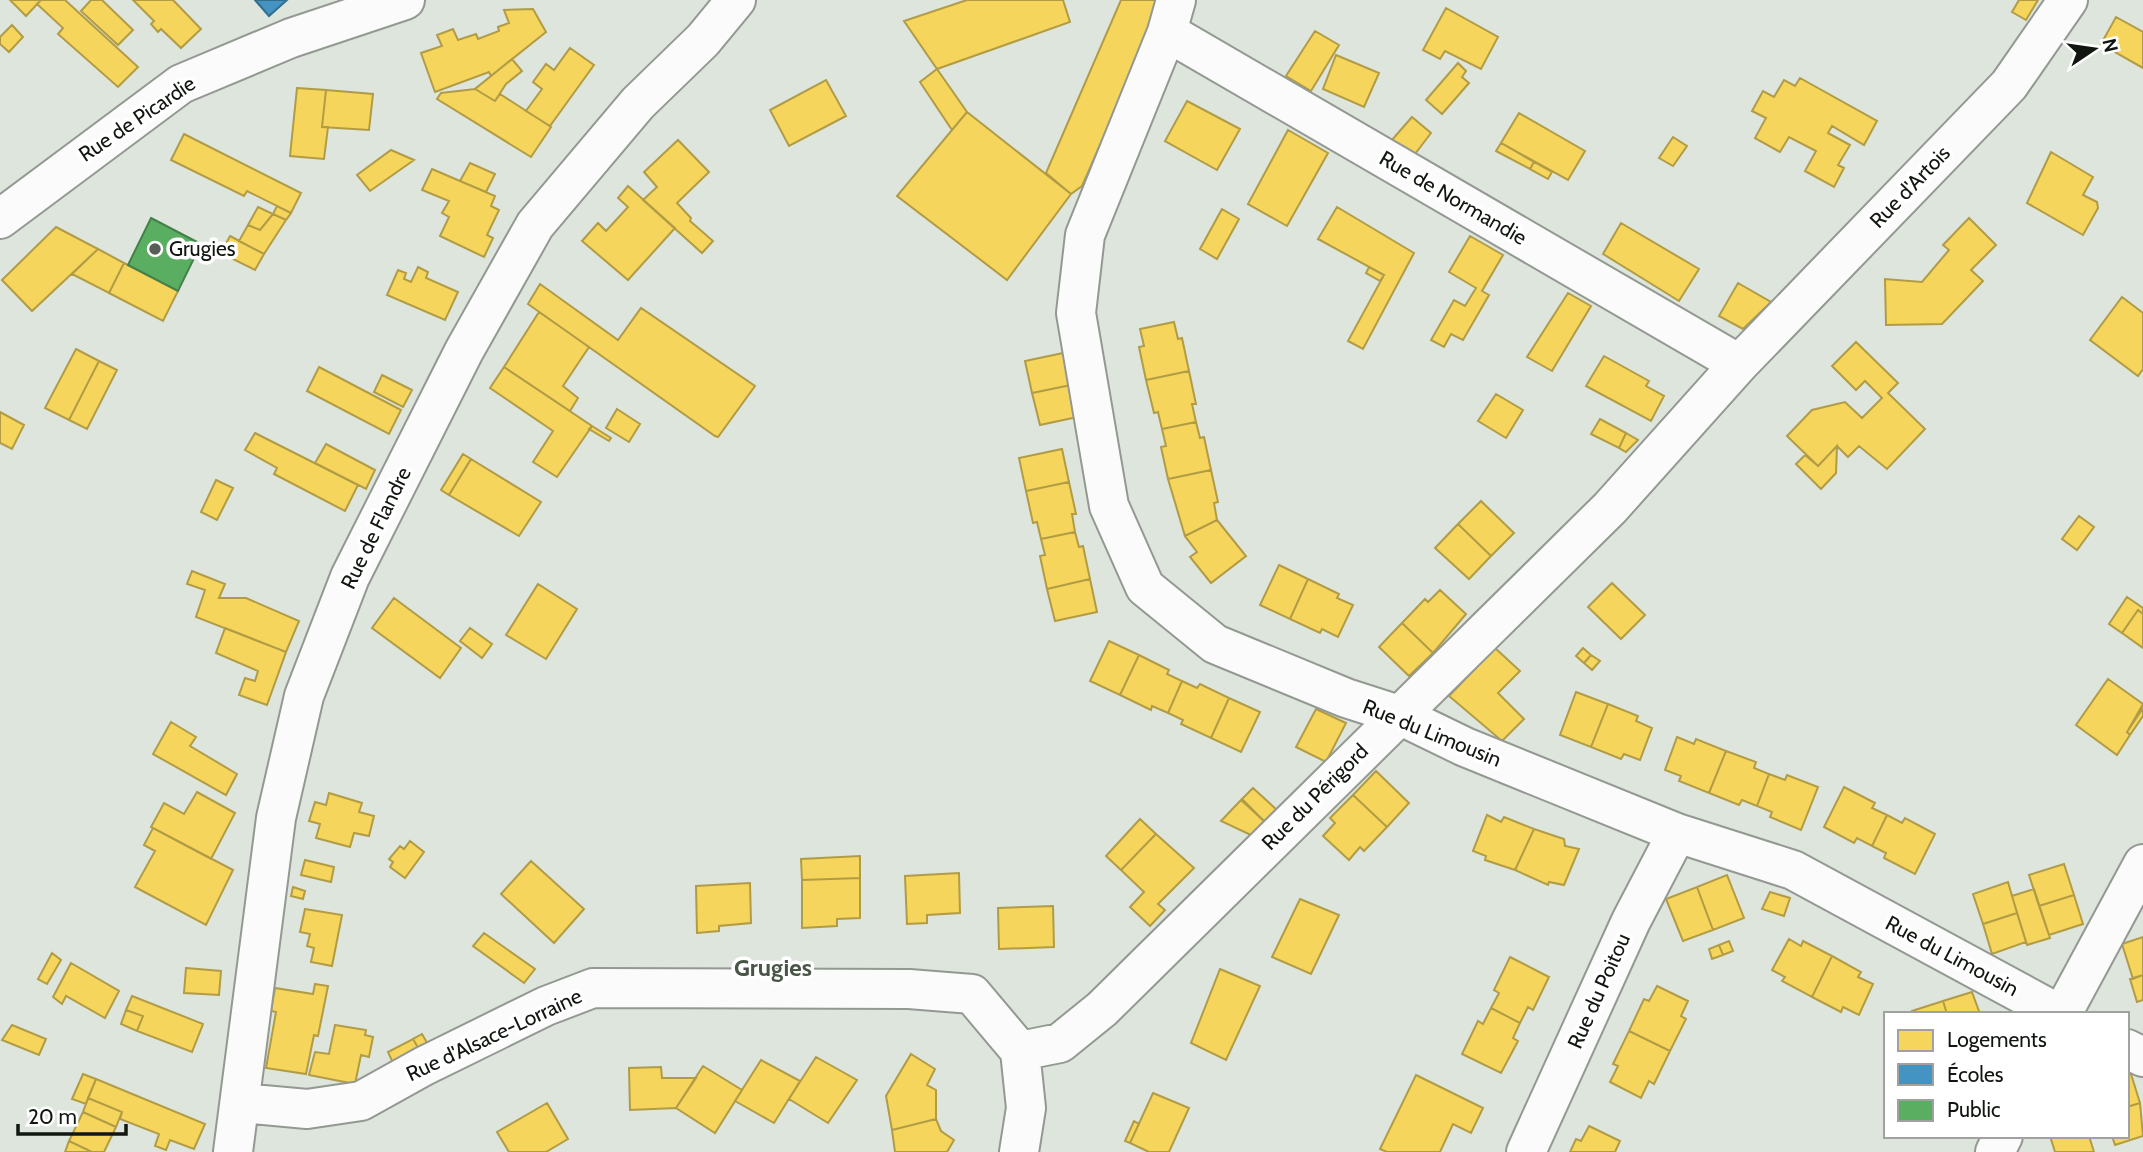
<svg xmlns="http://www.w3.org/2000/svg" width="2143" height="1152" font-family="Cabin,sans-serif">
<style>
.homes{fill:#f6d55c;stroke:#b19c45;stroke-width:2}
.schools{fill:#4393c3;stroke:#346e8d;stroke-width:2}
.public{fill:#5aae61;stroke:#448049;stroke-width:2}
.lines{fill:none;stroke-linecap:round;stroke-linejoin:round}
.minor-casing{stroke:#939992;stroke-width:42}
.minor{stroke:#fafbfa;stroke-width:38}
.poi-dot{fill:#585e57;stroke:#fff;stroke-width:2.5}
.labels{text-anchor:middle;stroke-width:7;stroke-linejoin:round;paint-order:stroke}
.street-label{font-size:21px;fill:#111610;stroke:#fff}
.poi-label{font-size:21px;fill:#111610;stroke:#fff;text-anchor:start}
.quarter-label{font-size:24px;font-weight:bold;fill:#495546;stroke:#fff}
</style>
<rect width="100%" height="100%" fill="#dde5dc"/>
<path class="homes" d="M10 0H41L26 16Z
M41 0H65L138 67 118 87 58 34 63 28 37 4Z
M91 0H102L133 30 118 45 81 11Z
M133 0H173L201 29 181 48 161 29 158 32 151 24 154 21Z
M967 0H1063L1070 22 937 69 904 21Z
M1121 0H1163L1090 168 1082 186 1071 194 1046 173Z
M2019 0H2038L2026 20 2012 12Z
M1446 8 1498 37 1481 69 1445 51 1440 59 1423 50Z
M533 9 546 32 491 76 489 72 435 92 421 53 442 46 437 35 453 29 458 40 476 34 478 39 499 31 498 27 509 23 504 10Z
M2116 17 2143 32V68L2101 44Z
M12 25 23 37 9 52 0 44V37Z
M1315 31 1339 45 1311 91 1286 76Z
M570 48 594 65 550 126 526 111 542 89 533 82 546 64 554 70Z
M1336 55 1379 73 1364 107 1323 89Z
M512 59 522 71 506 84 495 101 475 89Z
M1458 63 1466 71 1462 77 1469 83 1442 114 1426 100Z
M937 69 967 112 952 130 920 82Z
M1800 78 1877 121 1864 145 1832 126 1828 133 1850 145 1838 165 1844 168 1834 187 1805 171 1816 151 1789 137 1780 152 1755 138 1766 118 1752 111 1763 91 1774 97 1784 80 1795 86Z
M826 80 846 116 789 146 770 110Z
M297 88 326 90 322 127H328L324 159 290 156Z
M475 89 495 101 500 94 551 127 531 157 437 99 441 93Z
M326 90 373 94 369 130 322 127Z
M1187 101 1240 129 1217 170 1165 141Z
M967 112 1071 194 1007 280 897 196Z
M1519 113 1585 151 1568 180 1501 143Z
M1412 117 1431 133 1415 154 1391 141Z
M1288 130 1328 153 1287 226 1248 204Z
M184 134 301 193 291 213 247 191 244 196 171 160Z
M1673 137 1687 146 1673 166 1659 158Z
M678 140 709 172 677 203 691 218 690 221 713 241 702 253 643 200 657 187 644 172Z
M1501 143 1534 162 1530 169 1496 151Z
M391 150 414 160 370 191 357 175Z
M2051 152 2093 177 2083 195 2097 202 2098 208 2083 235 2027 203Z
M1534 162 1552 172 1548 179 1530 169Z
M470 163 495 174 486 192 460 181Z
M432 169 495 196 491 206 499 210 487 235 493 238 484 257 440 236 449 217 442 213 449 201 422 190Z
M628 186 675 228 628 280 582 241 598 223 606 231 628 207 618 198Z
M277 206 291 213 286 220 273 214Z
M258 207 273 214 260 230 248 225Z
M1337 207 1414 253 1363 349 1348 341 1384 275 1318 239Z
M1222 209 1239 219 1217 259 1200 249Z
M273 214 286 220 264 254 239 241 248 225 260 230Z
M1969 218 1996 245 1971 270 1983 281 1942 324 1886 325 1885 279 1922 282 1949 250 1943 245Z
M1621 223 1699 269 1679 301 1603 254Z
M56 227 98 249 32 311 2 280Z
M230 236 264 254 255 270 221 253Z
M1470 236 1503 255 1482 291 1489 295 1463 340 1451 334 1444 347 1431 340 1454 300 1465 306 1476 288 1449 272Z
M98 249 124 263 109 293 72 274Z
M124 263 178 291 163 321 109 293Z
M418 267 428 272 426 278 458 292 445 320 387 295 398 270 406 273 404 279 411 282Z
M1369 267 1384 275 1380 281 1366 273Z
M1738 283 1771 302 1743 329 1719 316Z
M540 284 618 340 641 308 755 386 718 437 715 436 528 304Z
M1568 293 1591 306 1552 371 1527 357Z
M2122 297 2143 313V369L2138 376 2090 340Z
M539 312 589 347 563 386 578 398 570 411 504 367Z
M1174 322 1178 339 1182 338 1189 371 1146 380 1139 347 1144 346 1140 329Z
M1856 342 1898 383 1888 393 1925 429 1887 469 1859 446 1848 457 1837 446 1818 466 1787 436 1812 410 1845 402 1862 418 1882 398 1865 381 1856 390 1832 366Z
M76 349 99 361 69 420 45 408Z
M1068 352 1076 384 1032 393 1025 361Z
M1604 356 1649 381 1646 386 1664 396 1651 421 1586 386Z
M99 361 117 370 87 429 69 420Z
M319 367 401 410 389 434 307 391Z
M504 367 592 426 557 477 533 462 553 431 490 388Z
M1189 371 1196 404H1192L1196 422 1162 429 1158 412 1154 413 1146 380Z
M382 375 412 390 403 407 374 392Z
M1076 384 1082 416 1040 425 1032 393Z
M1496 394 1523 410 1506 438 1478 421Z
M617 409 640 424 629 442 606 428Z
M0 412 24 425 12 449 0 443Z
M1600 419 1626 433 1619 448 1591 434Z
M1196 422 1200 438 1204 437 1211 470 1168 479 1161 447 1166 446 1162 429Z
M592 426 611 438 609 441 589 429Z
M255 433 358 485 345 511 274 474 277 468 245 450Z
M1626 433 1638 440 1626 452 1619 448Z
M326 444 375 470 366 489 315 463Z
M1837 446 1836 473 1821 489 1796 464 1805 455 1818 466Z
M1062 449 1069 482 1026 491 1019 458Z
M463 454 471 459 449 495 441 490Z
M471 459 541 502 519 536 449 495Z
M1211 470 1218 502 1214 503 1217 520 1185 536 1168 479Z
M216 480 233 488 217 520 201 512Z
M1069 482 1076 514H1072L1075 532 1041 539 1037 522 1033 523 1026 491Z
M1481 501 1514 533 1491 556 1458 524Z
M2079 516 2094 527 2077 550 2062 539Z
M1217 520 1246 556 1211 583 1190 557 1197 552 1185 536Z
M1458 524 1491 556 1469 579 1435 548Z
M1075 532 1079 547 1083 546 1090 579 1047 589 1040 556 1045 555 1041 539Z
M1279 565 1308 579 1290 619 1260 605Z
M192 571 225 584 219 598H246L299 621 286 652 196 617 205 590 187 584Z
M1090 579 1097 612 1055 621 1047 589Z
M1308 579 1339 594 1337 598 1353 605 1338 637 1322 629 1320 633 1290 619Z
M1612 583 1645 615 1621 639 1588 607Z
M538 584 577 609 546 659 506 635Z
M1440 590 1466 614 1433 653 1402 623 1425 599 1428 602Z
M2127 597 2143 608V614L2138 610 2122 633 2109 624Z
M394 598 461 648 440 678 372 628Z
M2138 610 2143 614V648L2122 633Z
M1402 623 1433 653 1409 676 1379 647Z
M225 628 286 652 267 705 239 695 245 678 255 681 258 671 216 653Z
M470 628 492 644 482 658 460 641Z
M1109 641 1139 655 1120 695 1090 681Z
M1495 648 1520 671 1498 693 1524 719 1502 741 1449 696Z
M1583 648 1591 655 1584 663 1576 656Z
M1139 655 1169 670 1167 674 1182 681 1168 713 1152 706 1151 710 1120 695Z
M1591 655 1600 661 1592 670 1584 663Z
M2108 679 2143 704 2127 732 2130 735 2117 755 2076 725Z
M1182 681 1197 688 1200 684 1229 698 1211 738 1181 724 1183 720 1168 713Z
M1576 692 1608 704 1591 747 1560 735Z
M1229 698 1260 712 1241 752 1211 738Z
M1608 704 1638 716 1636 721 1652 728 1640 760 1624 754 1621 759 1591 747Z
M2143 708V716L2130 735 2127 732Z
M1316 709 1346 723 1326 762 1296 747Z
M171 722 196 737 190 746 237 774 226 795 153 754Z
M1677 737 1694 744 1696 739 1726 751 1709 793 1679 781 1681 776 1665 770Z
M1726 751 1756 762 1754 768 1769 774 1757 806 1742 800 1739 805 1709 793Z
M1376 771 1409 803 1387 827 1353 795Z
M1769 774 1785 780 1787 775 1818 787 1801 830 1770 817 1772 812 1757 806Z
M1844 787 1875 803 1872 808 1887 815 1872 846 1857 838 1854 843 1824 827Z
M1253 788 1278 811 1266 823 1242 799Z
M197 792 235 813 211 859 151 827 164 803 184 814Z
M329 793 362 803 359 812 374 816 369 836 354 833 350 847 316 838 320 824 309 821 315 802 326 805Z
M1353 795 1387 827 1364 851 1360 847 1349 860 1323 836 1335 823 1330 818Z
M1241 800 1266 823 1253 836 1221 821Z
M1487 815 1501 822 1504 817 1534 829 1515 870 1485 860 1486 856 1473 851Z
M1887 815 1902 823 1905 818 1935 834 1915 874 1884 858 1886 853 1872 846Z
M1140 819 1156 834 1121 870 1106 856Z
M153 828 233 870 206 925 135 887 155 851 144 845Z
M1534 829 1564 839 1565 846 1579 849 1564 885 1549 882 1548 885 1515 870Z
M1156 834 1194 868 1158 904 1165 910 1150 926 1130 907 1144 892 1121 870Z
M410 841 424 852 405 878 390 867 393 862 389 859 400 846 404 849Z
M860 856V878L802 880 801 859Z
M305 860 334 867 331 882 301 875Z
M531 861 584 909 554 943 501 894Z
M2064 864 2074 895 2039 906 2029 875Z
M959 873 960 913 927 915V923L907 924 905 876Z
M1727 875 1744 918 1713 930 1697 887Z
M860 878V918L837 919V926L802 928V880Z
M2008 882 2017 913 1983 924 1973 894Z
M750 883 751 923 719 926V931L697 933 696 886Z
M293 887 305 891 303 899 291 896Z
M1697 887 1713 930 1683 941 1666 899Z
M2034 889 2050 938 2027 945 2012 896Z
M1770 892 1790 898 1784 916 1762 909Z
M2074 895 2083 924 2049 935 2039 906Z
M1300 899 1339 915 1311 974 1272 957Z
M1053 906 1054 947 999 949 998 908Z
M305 909 342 915 332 966 311 962 314 948 307 946 310 934 300 932Z
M2017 913 2026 942 1992 954 1983 924Z
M484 933 535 969 524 983 473 946Z
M2143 937V975L2133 979 2122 944Z
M1789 939 1801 946 1803 941 1832 956 1812 997 1782 981 1785 977 1772 970Z
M1729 941 1733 951 1723 955 1719 945Z
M1719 945 1723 955 1712 959 1709 949Z
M52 953 61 960 47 984 38 979Z
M1832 956 1861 972 1858 977 1873 984 1859 1015 1843 1007 1841 1012 1812 997Z
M1510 957 1549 977 1533 1010 1528 1007 1520 1023 1491 1008 1499 993 1494 990Z
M71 963 119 991 105 1018 66 996 62 1004 53 997Z
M186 968 221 971 219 995 184 993Z
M1220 969 1260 986 1226 1060 1191 1043Z
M2143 975V1000L2137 1002 2130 979Z
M315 984 328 986 318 1036 314 1035 306 1074 266 1068 276 1012 271 1011 275 988 313 994Z
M1657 986 1688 1001 1681 1016 1686 1019 1670 1051 1629 1031 1644 999 1649 1001Z
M1972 992 1980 1014H1947L1943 1001Z
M132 996 203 1024 192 1052 137 1031 143 1016 126 1010Z
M1943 1001 1947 1014H1913L1912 1011Z
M1491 1008 1520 1023 1513 1038 1518 1041 1501 1073 1462 1054 1478 1021 1483 1024Z
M126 1010 143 1016 137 1031 121 1024Z
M12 1025 46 1039 39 1055 2 1040Z
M335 1025 366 1030 365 1035 373 1037 369 1057 361 1055 355 1084 309 1075 315 1052 329 1054Z
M1629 1031 1670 1051 1654 1084 1649 1081 1641 1098 1610 1082 1618 1066 1613 1064Z
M422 1034 433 1053 424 1058 413 1039Z
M413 1039 424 1058 397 1072 388 1052Z
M911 1054 935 1069 927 1085 936 1090V1119L892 1130 886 1096Z
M816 1057 857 1080 828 1123 789 1099Z
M761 1060 800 1081 774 1123 735 1101Z
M703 1066 742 1090 715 1133 676 1108Z
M661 1067 662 1078H696L676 1108 630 1110 629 1068Z
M83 1074 96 1079 86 1104 72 1099Z
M2131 1074 2140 1103 2127 1107V1075Z
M1416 1075 1483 1108 1471 1133 1453 1124 1440 1152H1387L1380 1149Z
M96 1079 205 1124 194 1149 170 1140 166 1150 155 1146 159 1134 120 1119 122 1112 88 1098Z
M1153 1093 1189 1108 1169 1152H1149L1130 1143Z
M88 1098 122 1112 116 1127 83 1112Z
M547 1103 568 1139 546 1152H509L497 1132Z
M2140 1103 2143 1136 2115 1145 2112 1136H2127V1107Z
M83 1112 116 1127 104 1152H92L69 1141Z
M936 1119 941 1131 954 1140 947 1152H895L892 1130Z
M1134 1121 1139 1124 1130 1143 1125 1141Z
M1589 1126 1620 1141 1615 1152H1570L1576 1139 1581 1141Z
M2050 1136H2089L2094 1152H2055Z
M69 1141 92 1152H65Z"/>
<path class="schools" d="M255 0H287L269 16Z"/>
<path class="public" d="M151 218 201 244 178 291 128 265Z"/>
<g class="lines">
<defs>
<path id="minor" d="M1176 0 1167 32 1085 235 1076 313 1109 506 1145 587 1215 644 1346 698 1399 715 1465 747 1677 833 1793 870 2059 1014
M1167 32 1739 364
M0 219 181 84 291 38 405 0
M2062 1014 2143 864
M2127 1049 2143 1057
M1020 1051 1060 1043 1102 1009 1610 508 1739 364 2009 85 2068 0
M241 1103 307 1109 361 1101 424 1066 546 1006 593 988 909 989 972 994 1020 1051
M233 1152 276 818 304 696 350 577 464 351 535 225 638 103 703 40 736 0
M1019 1152 1026 1108 1020 1051
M1526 1152 1631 921 1677 833
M1995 1152 2003 1136"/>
</defs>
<use href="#minor" class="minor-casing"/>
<use href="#minor" class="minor"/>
</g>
<circle class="poi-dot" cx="155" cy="249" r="7"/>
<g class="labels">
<g class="street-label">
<text transform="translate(137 119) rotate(-34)" y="7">Rue de Picardie</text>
<text transform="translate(1910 187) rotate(-46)" y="7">Rue d'Artois</text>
<text transform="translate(1453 198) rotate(30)" y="7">Rue de Normandie</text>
<text transform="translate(376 528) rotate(-64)" y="7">Rue de Flandre</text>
<text transform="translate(1432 733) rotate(22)" y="7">Rue du Limousin</text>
<text transform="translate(1315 797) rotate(-45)" y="7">Rue du Périgord</text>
<text transform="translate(1952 956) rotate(28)" y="7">Rue du Limousin</text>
<text transform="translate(1599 991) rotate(-66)" y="7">Rue du Poitou</text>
<text transform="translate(494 1035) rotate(-25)" y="7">Rue d'Alsace-Lorraine</text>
</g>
<g class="poi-label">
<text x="169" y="256">Grugies</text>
</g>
<g class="quarter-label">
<text x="773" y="976">Grugies</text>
</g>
</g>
<rect x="1884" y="1012" width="245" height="126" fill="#ffffff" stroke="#a0a29f" stroke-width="2"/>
<rect x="1898" y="1030" width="35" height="21" fill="#f6d55c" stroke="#a0a29f" stroke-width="2"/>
<text x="1947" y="1047" font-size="21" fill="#111610">Logements</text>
<rect x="1898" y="1064" width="35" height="21" fill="#4393c3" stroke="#a0a29f" stroke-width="2"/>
<text x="1947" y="1082" font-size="21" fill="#111610">Écoles</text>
<rect x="1898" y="1100" width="35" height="21" fill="#5aae61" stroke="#a0a29f" stroke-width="2"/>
<text x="1947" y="1117" font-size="21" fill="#111610">Public</text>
<g transform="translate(2094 49) rotate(77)" stroke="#ffffff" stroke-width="5" paint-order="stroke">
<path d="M0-5L12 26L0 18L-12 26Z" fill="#111610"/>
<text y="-10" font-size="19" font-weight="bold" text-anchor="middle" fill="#111610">N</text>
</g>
<path d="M18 1124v10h108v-10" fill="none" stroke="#111610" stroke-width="3.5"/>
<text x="28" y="1124" font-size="21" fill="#111610" stroke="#ffffff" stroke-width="5" paint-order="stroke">20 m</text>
</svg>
